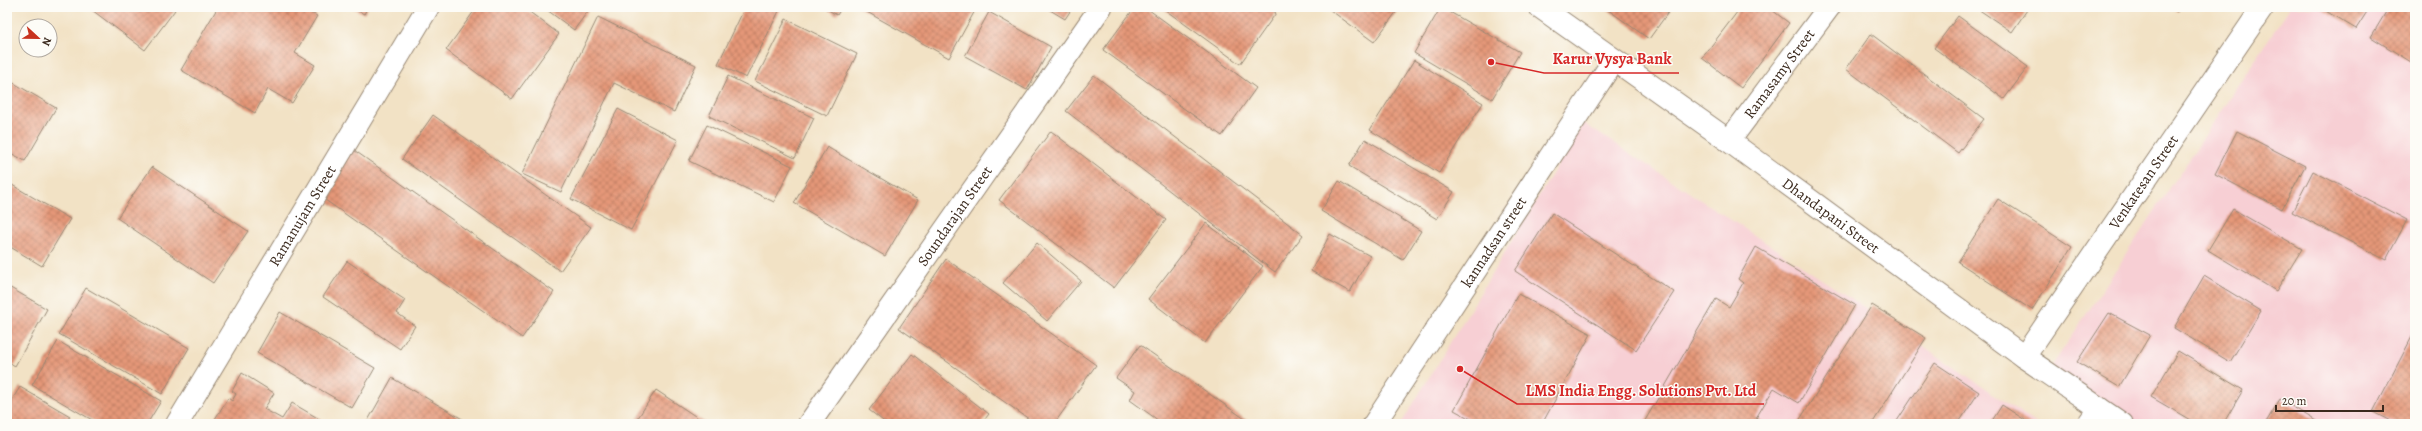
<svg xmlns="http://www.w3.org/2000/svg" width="2422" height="431" font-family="Alegreya,serif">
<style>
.built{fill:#f7cfd4}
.building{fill:url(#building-cross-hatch)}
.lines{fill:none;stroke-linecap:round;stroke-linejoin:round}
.lane-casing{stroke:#968672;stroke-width:22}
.street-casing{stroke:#968672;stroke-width:24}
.lane{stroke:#fff;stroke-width:20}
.street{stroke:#fff;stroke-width:22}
.labels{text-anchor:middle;stroke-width:3;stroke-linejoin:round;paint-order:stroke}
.street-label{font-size:15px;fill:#3b2a1e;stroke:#fdfcf7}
.leader{fill:none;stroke:#d62828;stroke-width:1.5}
.callout-dot{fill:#d62828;stroke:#fdfcf7;stroke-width:1.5}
.callout-label{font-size:16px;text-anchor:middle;font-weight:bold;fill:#d62828;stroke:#fdfcf7;stroke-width:3;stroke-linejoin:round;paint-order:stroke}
</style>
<defs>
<pattern id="building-cross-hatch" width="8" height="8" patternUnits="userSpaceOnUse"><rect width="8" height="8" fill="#e59778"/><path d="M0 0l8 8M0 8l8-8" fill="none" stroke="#bb7b62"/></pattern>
</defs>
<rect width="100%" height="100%" fill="#fdfcf7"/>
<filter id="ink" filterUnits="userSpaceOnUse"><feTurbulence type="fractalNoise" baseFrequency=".025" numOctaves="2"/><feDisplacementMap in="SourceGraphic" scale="8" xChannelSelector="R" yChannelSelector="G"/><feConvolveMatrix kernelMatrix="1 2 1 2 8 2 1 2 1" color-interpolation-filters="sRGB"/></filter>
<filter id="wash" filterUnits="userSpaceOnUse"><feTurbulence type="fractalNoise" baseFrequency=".012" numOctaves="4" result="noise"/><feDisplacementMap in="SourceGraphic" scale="16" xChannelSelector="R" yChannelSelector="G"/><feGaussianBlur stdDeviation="0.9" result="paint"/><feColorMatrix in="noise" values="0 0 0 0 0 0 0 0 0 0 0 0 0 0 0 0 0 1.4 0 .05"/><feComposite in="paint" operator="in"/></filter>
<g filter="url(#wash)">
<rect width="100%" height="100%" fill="#f2e2c5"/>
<path class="built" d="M2290 7H2415V424H2132L2050 369Z
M1583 123 1922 345 2037 424H1401Z"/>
<g id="blocks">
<path class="building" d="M88 7H171L175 10 145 50Z
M218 7H300L317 16 295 53 315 65 292 103 268 89 255 113 181 70Z
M351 7H368L364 14Z
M477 7H523L559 34 512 99 446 50Z
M543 7H591L574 30Z
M745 7H781L746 78 718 64Z
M823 7H842L837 15Z
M858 7H977L949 58Z
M1045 7H1073L1065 19Z
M1135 7H1145L1256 88 1222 136 1103 50Z
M1161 7H1268L1276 13 1240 64Z
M1326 7H1400L1374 42Z
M1441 7 1520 52 1492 99 1414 53Z
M1604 7H1672L1649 39Z
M1741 7H1768L1789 23 1741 88 1702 58Z
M1975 7H2029L2012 32Z
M2169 7H2181L2177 12Z
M2319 7H2370L2356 29Z
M2389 7H2415V56L2411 62 2371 37Z
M989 12 1051 47 1027 90 965 56Z
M1958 16 2028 67 2004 99 1934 48Z
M598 17 696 65 674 112 614 83 561 192 522 174Z
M786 19 857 54 827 116 755 81Z
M1871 34 1984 119 1958 153 1846 69Z
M1414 60 1483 103 1439 173 1370 130Z
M1094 75 1303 235 1275 272 1066 111Z
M728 76 814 118 795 158 709 116Z
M7 79 56 108 25 161 7 151Z
M618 109 678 140 631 230 571 199Z
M433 115 591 227 560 271 402 159Z
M707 125 792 166 774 202 689 161Z
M1051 131 1166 220 1114 288 999 200Z
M2237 131 2305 166 2282 209 2215 174Z
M1365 139 1454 192 1437 219 1349 166Z
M827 147 918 200 885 256 794 203Z
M351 148 554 292 522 338 318 195Z
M152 167 248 231 213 283 117 218Z
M2313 171 2407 220 2386 260 2292 212Z
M1339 181 1421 231 1403 260 1321 211Z
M7 182 70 219 42 266 7 245Z
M1998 199 2072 247 2032 310 1958 262Z
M2233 209 2302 249 2276 291 2208 250Z
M1552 213 1674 292 1636 350 1515 271Z
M1206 223 1263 266 1205 343 1148 299Z
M1330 234 1370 256 1350 292 1311 271Z
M1037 243 1081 281 1047 321 1003 283Z
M1756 247 1855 305 1799 403 1774 388 1756 418 1767 424H1643L1716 299 1729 307 1743 283 1738 279Z
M946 259 1096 365 1054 424H1036L899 328Z
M347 261 405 300 397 313 415 326 400 349 323 297Z
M2204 276 2261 311 2230 362 2174 328Z
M7 286 47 309 15 366 7 361Z
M86 288 189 348 162 394 59 334Z
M1518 294 1591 334 1542 424H1480L1454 410Z
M1872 305 1926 338 1872 424H1797Z
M280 312 375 368 352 408 257 353Z
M2109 313 2150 335 2119 387 2077 362Z
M2415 331V424H2396L2373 412Z
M58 341 161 401 147 424H99L32 385Z
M1140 345 1184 376 1252 424H1163L1155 418 1130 400 1135 391 1116 378Z
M2178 351 2243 390 2223 424H2197L2151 397Z
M912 354 989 414 981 424H887L869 410Z
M1935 363 1979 392 1958 424H1895Z
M242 373 274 393 264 409 282 419 292 403 328 424H224L215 419 228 398 232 401 236 394 232 391Z
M392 378 471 424H366Z
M20 387 70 416 65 424H7V408Z
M656 390 707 424H634Z
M2280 399 2321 424H2265Z
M2002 405 2031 424H1990Z"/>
</g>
</g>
<g filter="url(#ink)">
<use href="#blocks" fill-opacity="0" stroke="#968672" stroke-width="1"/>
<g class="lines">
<defs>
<path id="lane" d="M2087 424 2099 407"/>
<g id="street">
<path id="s1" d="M1540 7 1729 141 2024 357 2122 424"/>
<path id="s2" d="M1729 141 1829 7"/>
<path id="s3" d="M2024 357 2263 7"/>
<path id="s4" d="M177 424 428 7"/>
<path id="s5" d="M809 424 1101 7"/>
<path id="s6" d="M1374 424 1614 60"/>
</g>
</defs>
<use href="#lane" class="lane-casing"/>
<use href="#street" class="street-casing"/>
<use href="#lane" class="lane"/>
<use href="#street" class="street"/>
</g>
</g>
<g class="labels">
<g class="street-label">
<text dy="5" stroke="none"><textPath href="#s2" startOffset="84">Ramasamy Street</textPath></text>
<text dy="5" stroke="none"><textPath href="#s3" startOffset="212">Venkatesan Street</textPath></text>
<text dy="5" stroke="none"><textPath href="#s5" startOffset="254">Soundarajan Street</textPath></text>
<text dy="5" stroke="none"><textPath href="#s4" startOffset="243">Ramanujam Street</textPath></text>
<text dy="5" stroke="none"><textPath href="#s1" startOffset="358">Dhandapani Street</textPath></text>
<text dy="5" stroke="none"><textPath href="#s6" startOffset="218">kannadsan street</textPath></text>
</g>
</g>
<path class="leader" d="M1491 62L1544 73H1679M1460 369L1517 404H1764"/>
<g class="callout-dot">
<circle cx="1491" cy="62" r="4"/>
<circle cx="1460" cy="369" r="4"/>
</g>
<g class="callout-label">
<text x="1612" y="64">Karur Vysya Bank</text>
<text x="1641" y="396">LMS India Engg. Solutions Pvt. Ltd</text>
</g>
<rect width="2422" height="431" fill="none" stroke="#fdfcf7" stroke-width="24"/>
<g transform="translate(38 38) rotate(112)"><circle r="19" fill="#fdfcf7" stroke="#afa8a0"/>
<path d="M0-3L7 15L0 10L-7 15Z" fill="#c8321e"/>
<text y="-6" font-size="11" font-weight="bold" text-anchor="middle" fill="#3b2a1e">N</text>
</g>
<path d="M2276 405v6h107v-6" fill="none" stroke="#3b2a1e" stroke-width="2"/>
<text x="2282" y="405" font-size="12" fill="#3b2a1e" stroke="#fdfcf7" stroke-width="3" paint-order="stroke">20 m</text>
</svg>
